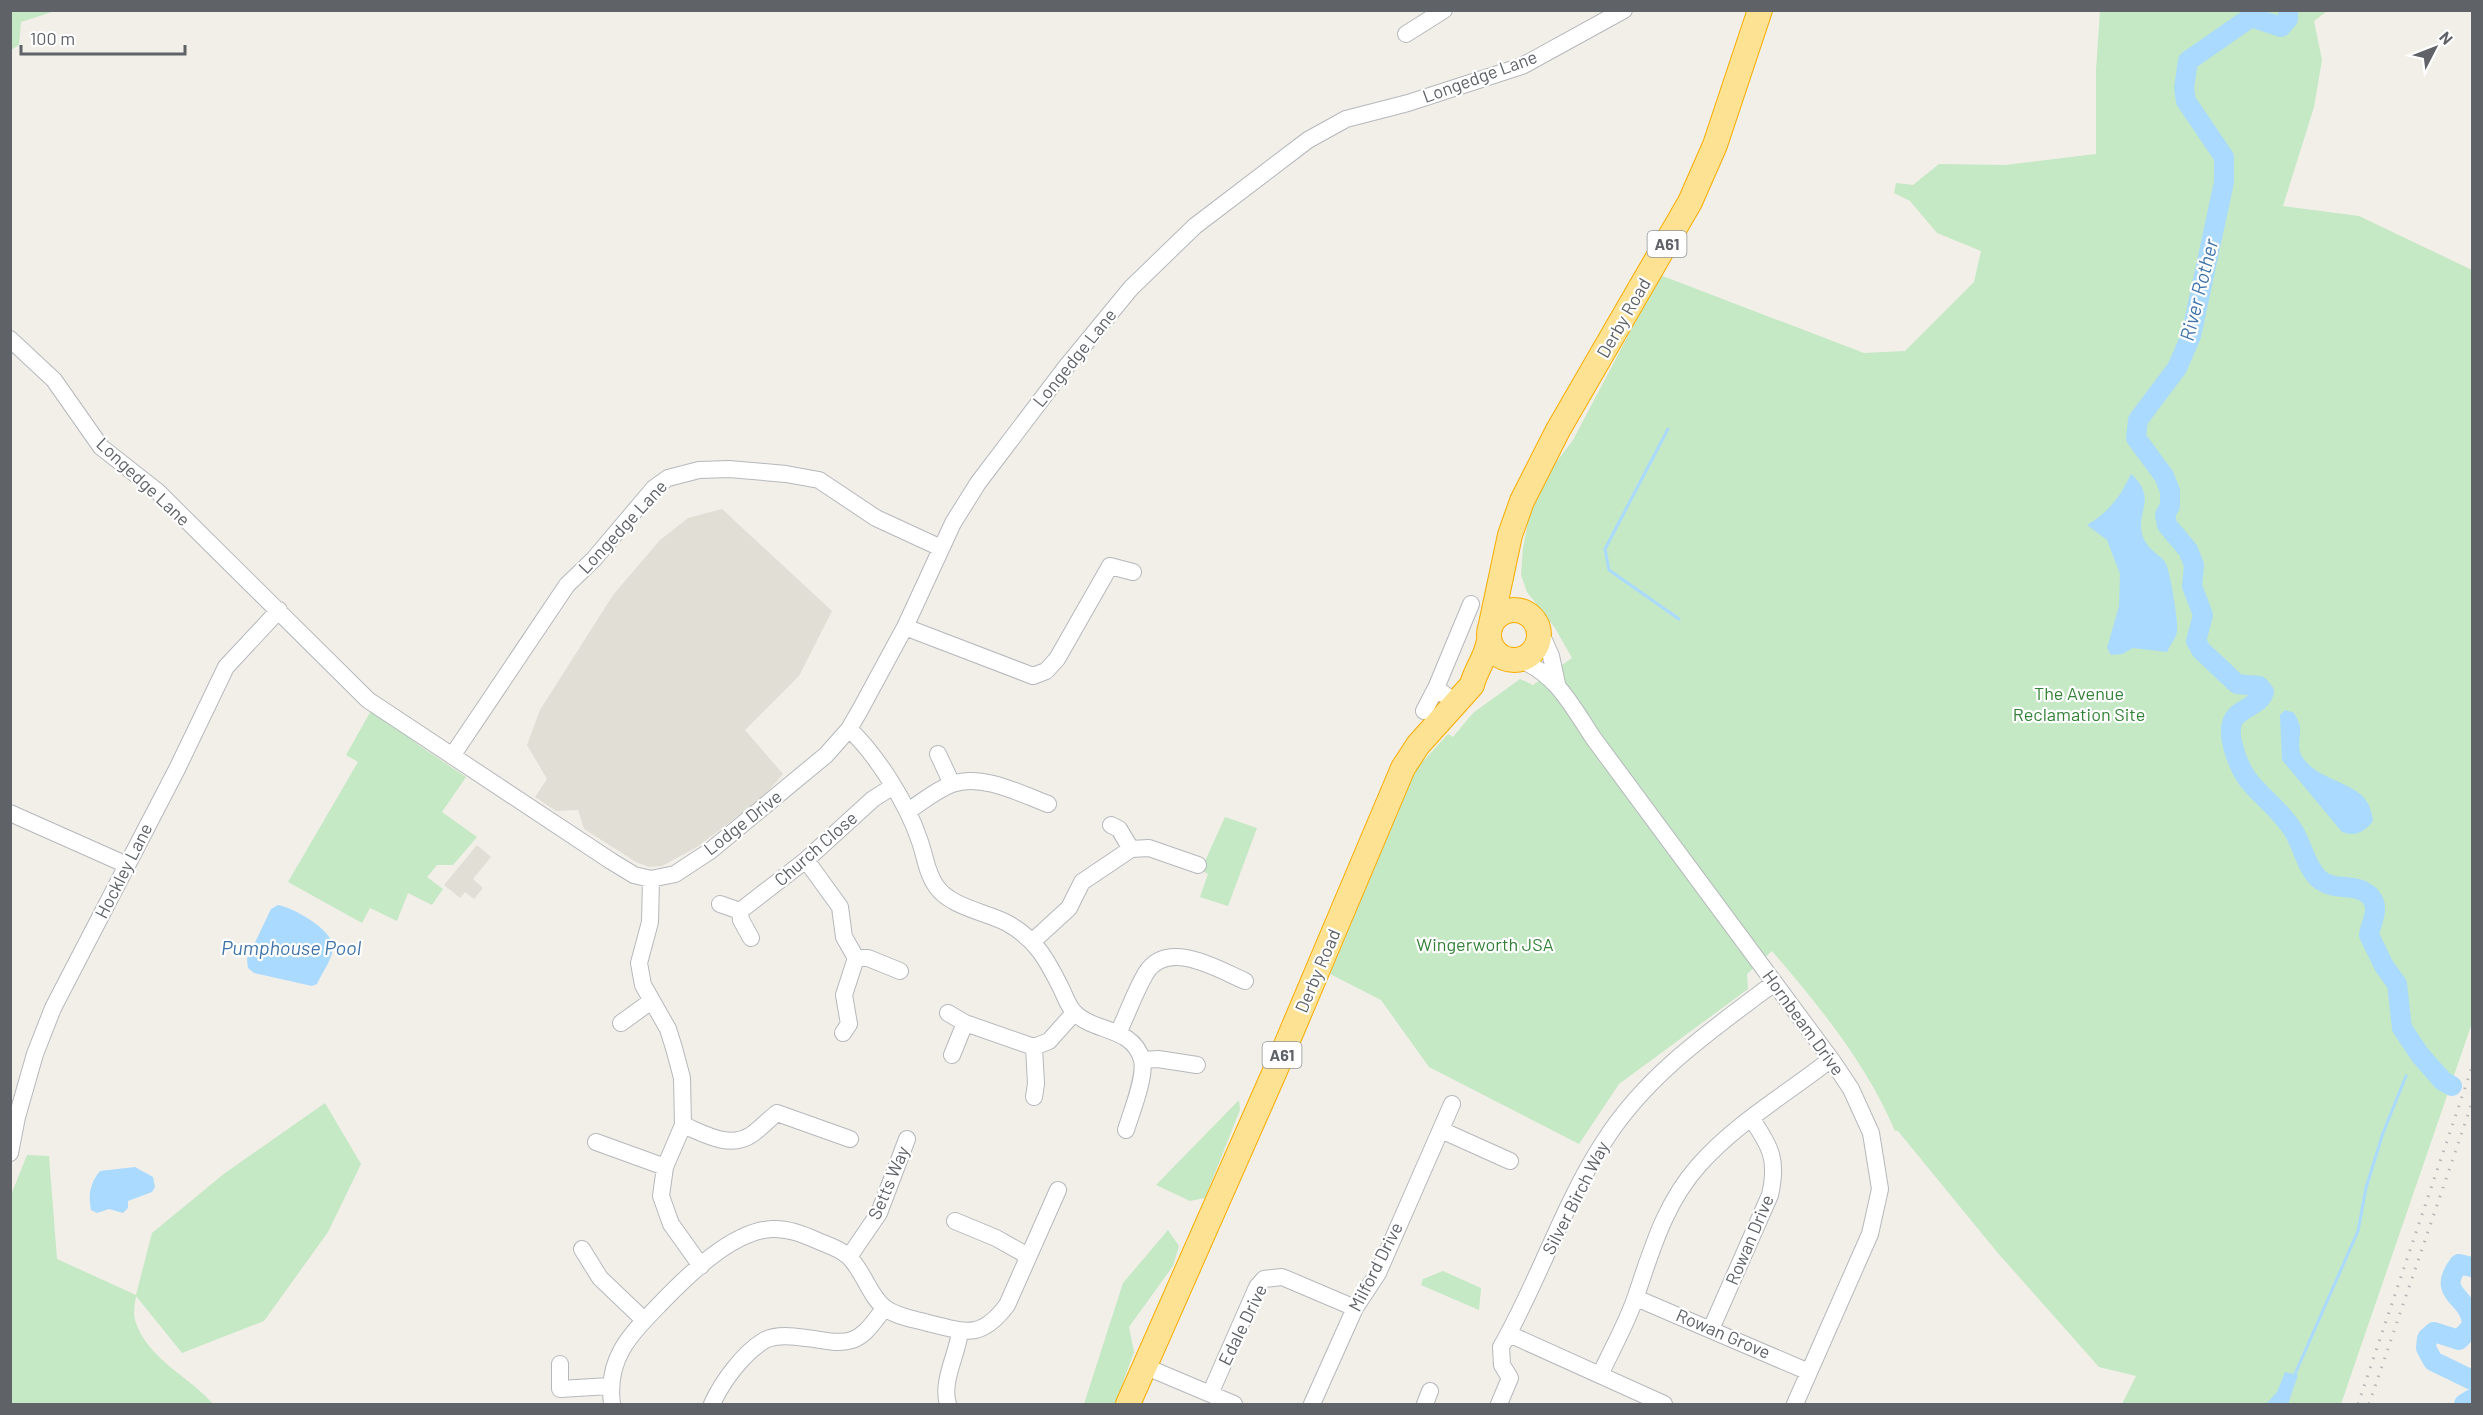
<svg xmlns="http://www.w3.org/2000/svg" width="2483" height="1415" font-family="Barlow,sans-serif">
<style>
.education{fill:#e1ded6}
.green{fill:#c5e8c5}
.water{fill:#aadaff}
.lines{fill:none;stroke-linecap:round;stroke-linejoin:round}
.stream{stroke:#aadaff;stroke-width:3}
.river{stroke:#aadaff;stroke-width:20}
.minor-casing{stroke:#b5b8bc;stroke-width:18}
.highway-casing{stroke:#f9ab00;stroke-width:26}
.minor{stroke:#fff;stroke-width:16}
.highway{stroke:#fde293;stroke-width:24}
.rail{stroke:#b6b7b8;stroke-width:3;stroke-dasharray:1.5 8;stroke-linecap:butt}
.labels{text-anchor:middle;stroke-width:4.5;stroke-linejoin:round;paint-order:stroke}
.shield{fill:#fff;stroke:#8f9295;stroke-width:1.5}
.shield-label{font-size:16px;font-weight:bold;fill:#5f6368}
.street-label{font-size:18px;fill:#5f6368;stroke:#fff}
.park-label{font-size:18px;fill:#348238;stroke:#fff}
.water-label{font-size:20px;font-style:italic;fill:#4174aa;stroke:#fff}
</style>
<rect width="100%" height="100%" fill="#f1efe8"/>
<path class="education" d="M722 509 832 611 799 676 745 730 783 774 763 797 697 847 662 866 649 867 636 862 584 829 578 810 556 811 535 797 547 779 527 745 540 710 613 595 660 540 688 518Z
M477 845 491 857 473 879 483 888 474 899 465 892 460 898 444 885Z"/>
<path class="green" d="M11 10H69V11L52 12 21 22 19 45 11 50Z
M2100 11H2327L2314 21 2322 60 2314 107 2283 206 2359 216 2472 270V1023L2341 1404H2122L2136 1376 2099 1367 1997 1252 1898 1131H1895C1866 1063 1820 1007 1772 951L1747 974 1748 989 1619 1084 1579 1144 1429 1067 1381 1000 1330 974 1416 769 1448 734 1453 737 1473 713 1520 679 1533 685 1572 658 1555 628 1527 592 1521 575 1523 548 1531 506 1554 465 1573 440 1660 275 1864 353 1905 351 1974 282 1981 251 1937 233 1910 201 1894 193 1896 183 1913 185 1939 164 2005 165 2096 154V70Z
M372 709 420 746 466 777 442 812 477 837 453 865H437L427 877 443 889 432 905 408 893 397 921 370 908 362 923 288 882 358 762 346 755Z
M1225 817 1257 828 1228 906 1200 897 1208 874 1201 870Z
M1239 1100 1240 1110 1205 1198 1190 1201 1156 1185Z
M325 1103 361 1164 328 1232 264 1321 182 1353 136 1296C135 1303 133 1313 135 1320 146 1358 190 1377 213 1404H11V1195L27 1155 49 1156 57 1259 136 1295 152 1233 225 1173Z
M1168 1230 1179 1246 1173 1266 1129 1327 1134 1352 1115 1404H1084L1123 1283Z
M1443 1271 1481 1288 1479 1310 1421 1285 1423 1279Z"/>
<path class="water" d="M2131 474C2159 499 2134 512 2143 537 2149 552 2162 555 2166 564 2170 571 2179 625 2177 632 2176 637 2170 646 2167 652L2133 648 2122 654 2111 655 2107 648 2119 606 2120 574 2107 540 2087 525C2109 512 2120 497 2131 474Z
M2285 710 2294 713C2296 717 2299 722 2300 726 2301 737 2296 749 2303 758 2324 787 2370 779 2373 821 2364 832 2356 837 2342 832L2282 760 2280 715Z
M278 905C292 907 336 931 333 949 331 961 322 973 317 984L312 986 254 973 248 968 247 959 271 909Z
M135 1167 153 1177 155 1187 152 1192 128 1201V1208L123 1213 109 1209 97 1213 91 1210C88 1195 90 1183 100 1171Z
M2285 1372 2298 1375 2288 1404H2266L2277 1392Z"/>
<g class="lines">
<path class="stream" d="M1668 429 1605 549 1609 570 1679 619
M2295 1374 2358 1231 2366 1188 2383 1133 2406 1076"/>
<path class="river" d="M2288 10V19L2281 27 2251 17 2188 61 2184 88 2186 101 2224 157V182L2191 336 2177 368 2138 420 2136 438 2164 476 2170 491V506L2165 515 2167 525 2188 550 2194 565 2192 586 2203 615 2196 641 2201 650 2237 684 2259 686 2264 692C2259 707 2237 708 2232 723 2230 730 2231 739 2233 746 2244 791 2270 795 2293 830 2302 844 2306 867 2319 879 2334 892 2356 882 2370 896 2381 907 2371 922 2369 935L2384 966 2397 984 2402 1028 2420 1055 2443 1081 2452 1086
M2472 1267 2459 1264C2435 1295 2470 1296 2472 1323
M2472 1326 2459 1340 2434 1332 2427 1338 2426 1348 2433 1361 2472 1380
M2464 1404 2472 1399"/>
<defs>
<path id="minor" d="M1406 34 1444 10
M10 339 54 380 101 447 157 491 368 700 611 861 634 875 651 879 675 874 710 851 826 755 849 729 860 710 905 627 953 523 978 483 1066 367 1131 288 1195 226 1308 140 1346 119 1408 103 1522 66 1624 10
M905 627 1033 676 1046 671 1057 659 1110 566 1133 572
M1540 631 1551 656 1557 684
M1520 660C1557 674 1573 708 1594 739L1833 1062 1851 1089 1871 1133 1880 1189 1870 1234 1795 1404
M1456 703 1436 688 1471 604
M1424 711 1436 688
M849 729C876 754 907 803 919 839 925 854 926 872 936 886 950 907 986 912 1007 923 1036 939 1047 960 1061 988 1065 996 1068 1006 1074 1012 1093 1033 1133 1026 1142 1060 1146 1077 1131 1113 1126 1130
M938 754 952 784
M452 756 567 585 594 559 654 488 668 478 699 470 729 469 786 474 819 480 876 518 941 548
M908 811C922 802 936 790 952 784 982 773 1021 794 1048 804
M10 813 127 865
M1111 825 1119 829 1131 849 1149 848 1198 865
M806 860 840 907 844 937 856 958 844 995 849 1024 843 1033
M651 879 650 922 639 963 643 985 668 1029 674 1048 682 1078 683 1125 665 1167 661 1196 671 1224 701 1266
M720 904 740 911
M751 938 741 920 740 911 806 860 873 799 892 787
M1033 941 1069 908 1082 882 1131 849
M856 958H868L900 971
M948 1013 965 1023
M621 1023 650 1002
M1118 1033C1128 1013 1135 991 1146 973 1168 938 1219 970 1245 981
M1034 1047 1049 1041 1074 1013
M952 1055 965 1023 1034 1047 1036 1084 1034 1097
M1142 1060 1158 1059 1197 1065
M683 1125C705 1134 729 1149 751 1135 760 1129 768 1120 777 1113L850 1139
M1441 1130 1510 1161
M596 1142 665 1167
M10 1153 17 1117 35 1054 53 1008 177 769 226 667 279 610
M955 1221 996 1238 1028 1256
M582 1249 600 1278 644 1320
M849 1257 879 1213 907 1139
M1636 1298 1809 1372
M1711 1329 1770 1195C1778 1160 1771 1147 1751 1118
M1509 1334 1664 1404
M560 1364V1389L610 1386
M1144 1366 1234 1404
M1600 1375C1612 1349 1627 1323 1636 1296 1652 1249 1665 1203 1699 1165 1737 1122 1787 1094 1831 1059
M1210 1394 1257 1287 1264 1279 1282 1277 1355 1308
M612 1404C606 1358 630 1335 661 1303 687 1276 732 1231 772 1229 787 1228 802 1234 816 1240 827 1245 839 1248 848 1256 864 1271 869 1296 885 1308 897 1317 914 1319 928 1323 965 1332 981 1340 1007 1305L1058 1190
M712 1404C722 1382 743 1353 765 1340 777 1334 793 1336 806 1338 820 1339 838 1345 852 1340 867 1335 875 1319 885 1308
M948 1404C941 1382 957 1355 960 1332
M1312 1404 1355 1308 1378 1273 1452 1104
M1425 1404 1430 1391
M1499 1404 1510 1378 1502 1365 1501 1347C1539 1281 1563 1204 1605 1140 1648 1073 1712 1030 1774 983"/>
<path id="highway" d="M1489 635a25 25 0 1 1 50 0a25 25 0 1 1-50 0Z
M1491 624 1510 535 1522 501 1558 430 1690 202 1715 145 1760 10
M1128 1404 1275 1071 1403 768 1418 745 1472 685C1476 668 1486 659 1489 640"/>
</defs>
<use href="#minor" class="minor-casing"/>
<use href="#highway" class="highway-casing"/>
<use href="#minor" class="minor"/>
<use href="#highway" class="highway"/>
<path class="rail" d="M2358 1404 2472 1067
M2369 1404 2472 1103"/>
</g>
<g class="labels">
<g class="shield">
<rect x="1647.5" y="231" width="39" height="26" rx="4.5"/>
<rect x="1262.5" y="1042" width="39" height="26" rx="4.5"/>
</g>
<g class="shield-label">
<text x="1667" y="250">A61</text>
<text x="1282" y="1061">A61</text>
</g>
<g class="street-label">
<text transform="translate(1480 77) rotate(-20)" y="6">Longedge Lane</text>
<text transform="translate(1624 318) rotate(-60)" y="6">Derby Road</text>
<text transform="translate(1075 358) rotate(-51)" y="6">Longedge Lane</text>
<text transform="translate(143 482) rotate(43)" y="6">Longedge Lane</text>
<text transform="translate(623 527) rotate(-47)" y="6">Longedge Lane</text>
<text transform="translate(743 823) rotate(-38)" y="6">Lodge Drive</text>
<text transform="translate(816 849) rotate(-41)" y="6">Church Close</text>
<text transform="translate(124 871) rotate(-63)" y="6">Hockley Lane</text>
<text transform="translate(1318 971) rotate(-67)" y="6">Derby Road</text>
<text transform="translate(1803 1023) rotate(54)" y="6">Hornbeam Drive</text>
<text transform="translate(889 1183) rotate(-67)" y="6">Setts Way</text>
<text transform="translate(1576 1198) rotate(-63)" y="6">Silver Birch Way</text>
<text transform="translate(1750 1240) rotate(-67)" y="6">Rowan Drive</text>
<text transform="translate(1376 1267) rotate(-63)" y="6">Milford Drive</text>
<text transform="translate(1243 1325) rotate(-64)" y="6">Edale Drive</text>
<text transform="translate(1723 1334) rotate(23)" y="6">Rowan Grove</text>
</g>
<g class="park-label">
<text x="2079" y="700">The Avenue<tspan x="2079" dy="21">Reclamation Site</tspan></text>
<text x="1485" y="951">Wingerworth JSA</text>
</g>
<g class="water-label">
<text transform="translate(2199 290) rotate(-76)" y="7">River Rother</text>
<text x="291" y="955">Pumphouse Pool</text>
</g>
</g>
<rect width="2483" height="1415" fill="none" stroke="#5f6368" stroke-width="24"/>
<g transform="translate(2435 48) rotate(48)" stroke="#ffffff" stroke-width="4.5" paint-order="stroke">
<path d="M0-4.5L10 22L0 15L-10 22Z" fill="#5f6368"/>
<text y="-9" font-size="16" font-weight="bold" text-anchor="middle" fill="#5f6368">N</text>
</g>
<path d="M21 45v9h164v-9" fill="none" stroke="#5f6368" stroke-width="3"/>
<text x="30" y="45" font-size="18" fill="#5f6368" stroke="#ffffff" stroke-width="4.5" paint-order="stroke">100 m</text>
</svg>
